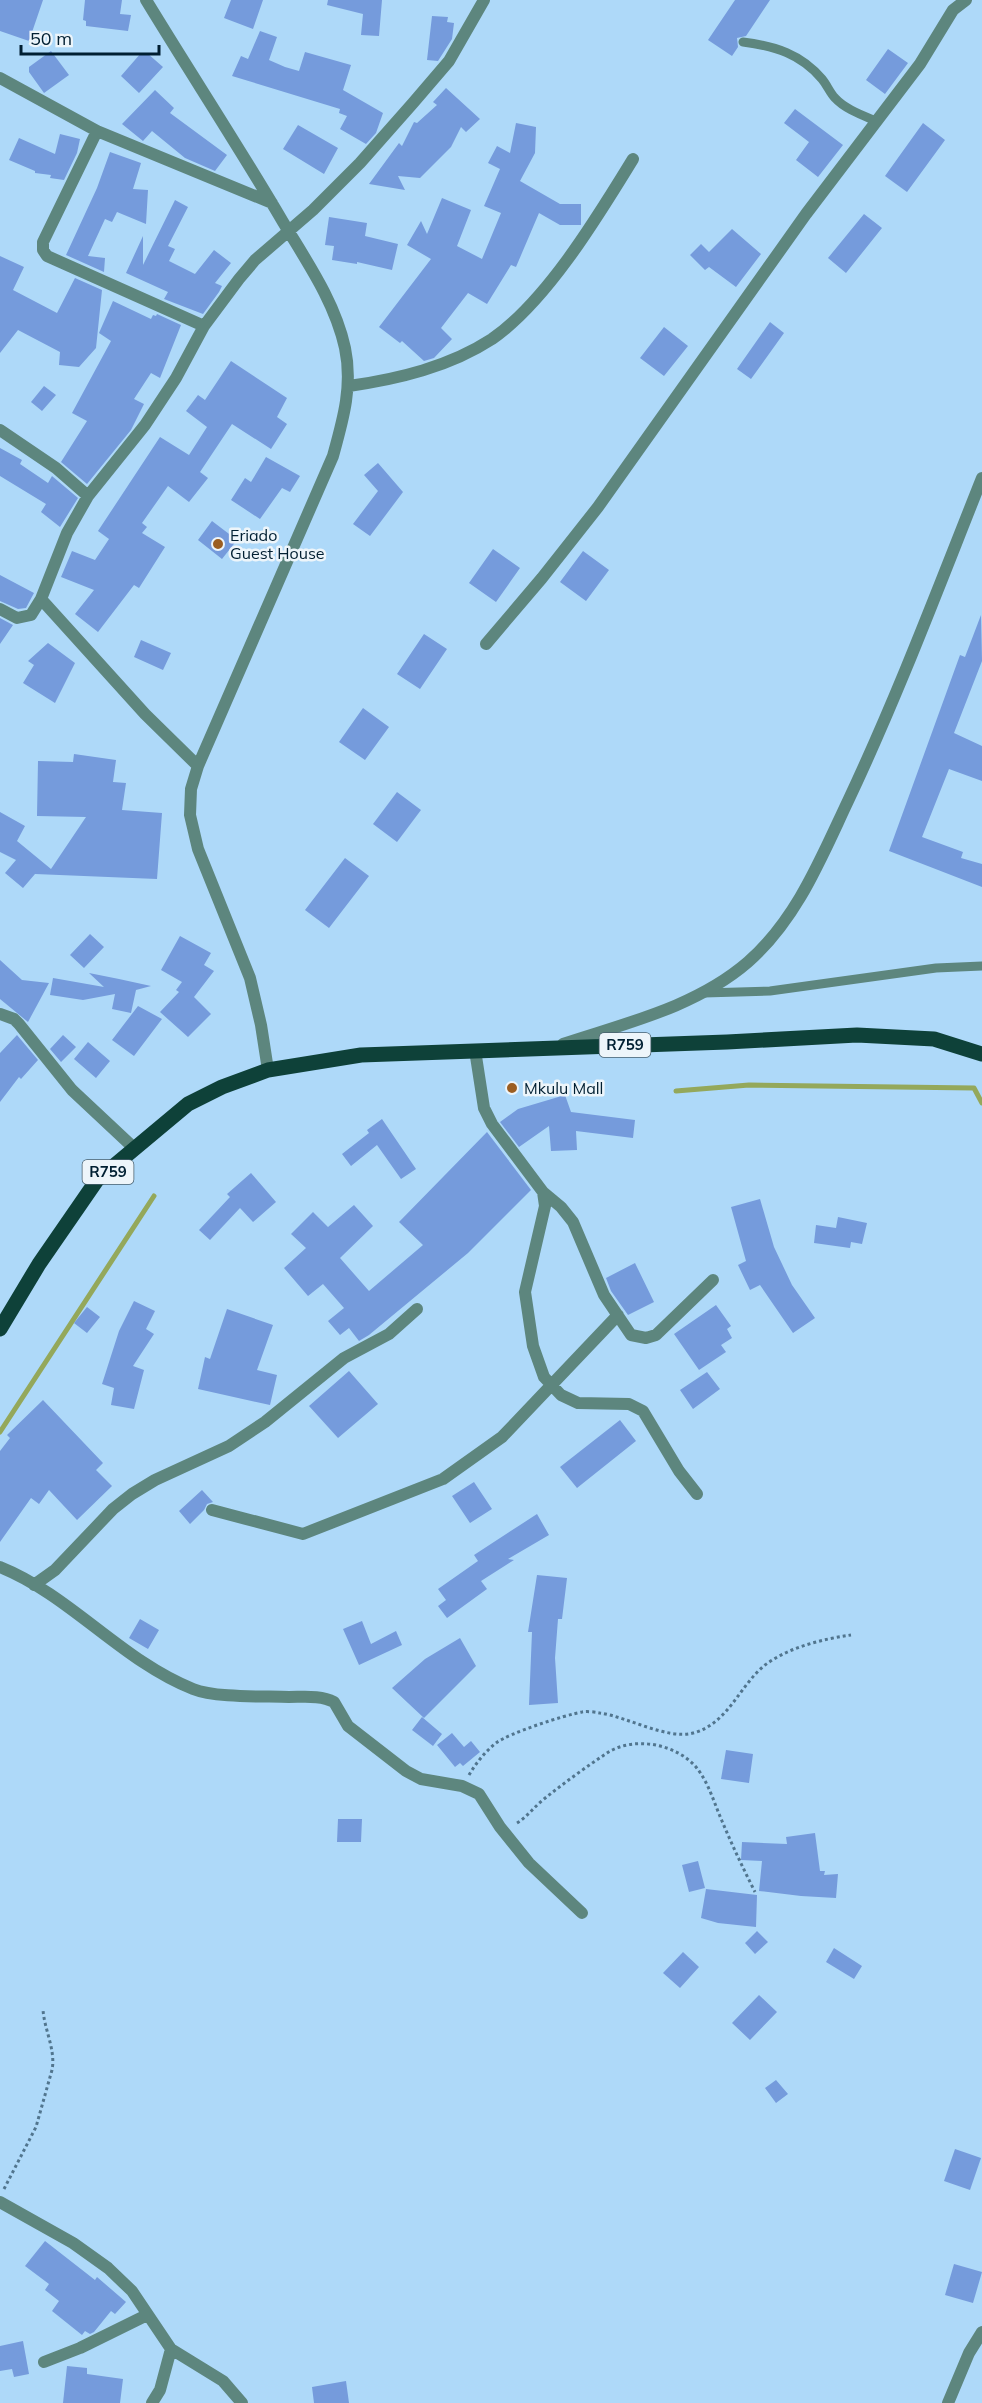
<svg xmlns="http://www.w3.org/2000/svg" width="982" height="2403" font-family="Mulish,sans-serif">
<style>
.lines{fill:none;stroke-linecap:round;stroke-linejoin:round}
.stream{stroke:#94a85b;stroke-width:5}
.building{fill:#759bdc}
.path{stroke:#51758e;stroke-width:3;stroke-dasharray:3 3;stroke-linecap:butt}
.service{stroke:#5d867e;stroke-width:9}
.minor{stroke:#5d867e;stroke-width:12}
.primary{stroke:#0e4139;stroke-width:15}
.poi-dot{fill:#9b5e22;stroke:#edf5fa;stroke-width:2}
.labels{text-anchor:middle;stroke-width:5;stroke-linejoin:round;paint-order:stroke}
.shield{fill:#edf5fa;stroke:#475f6e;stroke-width:1.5}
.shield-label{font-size:15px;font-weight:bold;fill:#001f32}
.poi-label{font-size:16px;fill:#001f32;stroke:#edf5fa;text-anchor:start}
</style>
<rect width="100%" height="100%" fill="#aed9f9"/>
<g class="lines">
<path class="stream" d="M676 1091 749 1085 974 1088 982 1103
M0 1432 154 1196"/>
</g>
<path class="building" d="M0 0H43L29 41 0 31Z
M85 0H122L120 14 131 15 128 31 86 26V21L83 20Z
M231 0H263L253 29 224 18Z
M328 0H382L379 36 361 35 363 14 327 5Z
M735 0H770L746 36 737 38 738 47 732 56 708 40Z
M432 16 448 17 447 22 454 23 452 39 438 61 427 60Z
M260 31 277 37 269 60 285 67 299 71 305 52 351 65 343 90 383 113 376 133 366 144 340 129 347 116 339 113 340 109 232 76 241 56 248 59Z
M888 49 908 63 885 94 866 80Z
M51 51 69 75 44 93 29 72V67Z
M141 53H147L163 67 139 93 121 76Z
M446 88 480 119 466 132 461 127 451 147 420 178 398 176 405 190 369 184 399 143 402 146 414 122 417 123 437 105 433 102Z
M155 90 174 108 170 113 227 155 215 171 185 158 152 131 143 141 122 124Z
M795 109 843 145 818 177 796 160 809 142 784 123Z
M516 123 536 127 535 153 520 181 560 204H581V225H560L539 213 516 267 511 265 487 304 468 293 441 328 452 339 434 358 424 361 402 341 400 343 379 327 431 259 407 245 421 221 427 234 442 198 471 210 457 246 482 259 501 213 484 206 500 169 488 163 497 146 510 153Z
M923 123 945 140 907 192 885 176Z
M298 125 338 148 324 174 283 149Z
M60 134 80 139 77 153 64 180 50 178 51 175 35 173V171L9 160 19 138 55 154Z
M110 152 141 163 133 189 148 190 146 224 117 212 112 222 105 219 88 256 105 258 104 272 66 255 97 188Z
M175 200 188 207 168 246 175 249 169 261 195 274 214 250 231 263 215 283 222 286 219 292 203 314 164 299 168 292 126 273 143 236V265Z
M864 214 882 228 846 273 828 258Z
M329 217 367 223 365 236 398 244 392 270 357 262V264L332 260 334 246 325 245Z
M732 229 761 254 736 287 709 267 705 270 690 255 701 244 709 252Z
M0 256 24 267 13 290 57 313 75 278 102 290 96 348 79 367 59 365 60 352 18 330 0 353Z
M113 301 151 319 153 315 156 316 157 314 181 325 160 378 151 373 134 399 144 404 131 430 87 484 61 462 87 421 72 413 111 341 99 333Z
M770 322 784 333 751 379 737 369Z
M664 327 688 346 664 376 640 358Z
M231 361 287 398 277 417 287 424 271 449 232 424 200 472 208 478 189 502 168 486 142 523 147 527 142 533 165 547 139 588 134 585 98 632 75 614 94 590 61 577 72 551 95 560 109 539 98 531 160 437 189 455 207 427 186 411 198 395 205 400Z
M44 386 56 395 42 411 31 402Z
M0 448 22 460 20 464 48 483 52 476 78 498 60 527 41 512 46 504 0 476Z
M266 457 300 476 290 492 282 488 260 519 231 500 245 478 251 482Z
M378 463 403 492 370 536 353 524 378 491 364 475Z
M212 521 237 540 222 559 198 540Z
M493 549 520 568 496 602 469 583Z
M583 551 609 570 586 601 560 582Z
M0 575 34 593 26 608 18 609 0 601Z
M981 615 982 661 954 733 982 746V781L949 769 922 837 963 852 961 858 982 864V887L889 851 960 655 965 657Z
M0 618 13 625 0 644Z
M424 634 447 649 420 689 397 674Z
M141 640 171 653 163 670 134 657Z
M48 643 75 663 55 703 23 683 34 665 28 661Z
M363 708 389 727 365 760 339 742Z
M74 754 116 760 113 782 126 783 122 810 162 813 157 879 35 874 23 888 5 873 16 860 0 852V812L25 826 17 841 51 869 86 817 37 816 38 761 73 762Z
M397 792 421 810 397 842 373 824Z
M345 858 369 876 329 928 305 910Z
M90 934 104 947 84 968 70 955Z
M180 936 211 953 204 965 214 971 194 997 211 1014 188 1037 160 1012 179 992 176 990 182 982 161 970Z
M0 960 22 980 49 983 28 1022 0 999Z
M89 973 119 979 151 986 136 990 131 1013 112 1009 115 994 83 1000 50 995 53 978 104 987Z
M138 1006 162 1019 134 1056 112 1040Z
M17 1035 38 1060 21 1079 19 1077 0 1102V1053Z
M63 1035 76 1047 61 1062 50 1049Z
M88 1042 110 1061 96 1078 74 1059Z
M565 1095 571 1112 635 1120 633 1138 576 1131 577 1150 551 1151 549 1126 519 1147 500 1122 518 1109Z
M382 1119 416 1169 401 1179 377 1145 351 1166 342 1154 369 1133 367 1130Z
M487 1132 531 1190 468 1253 369 1335 359 1341 349 1328 340 1335 328 1321 344 1308 323 1284 308 1296 284 1268 306 1248 291 1234 313 1212 328 1227 354 1205 373 1226 340 1258 369 1291 423 1245 399 1222Z
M251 1173 276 1202 253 1222 240 1208 210 1240 199 1230 230 1197 227 1194Z
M760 1199 774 1247 792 1285 815 1318 793 1333 760 1285 750 1290 738 1265 746 1261 731 1207Z
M838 1217 867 1223 862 1244 851 1242 850 1248 814 1243 816 1225 836 1228Z
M635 1263 654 1302 628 1315 611 1291 606 1278Z
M134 1301 155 1311 146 1329 154 1334 133 1366 144 1370 134 1409 111 1405 114 1388 102 1384 119 1331Z
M716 1305 731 1326 727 1329 732 1338 721 1345 726 1352 699 1370 674 1334Z
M87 1307 100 1317 87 1333 74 1323Z
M227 1309 273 1325 257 1370 277 1375 270 1405 198 1389 205 1357 210 1359Z
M349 1371 378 1404 338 1438 309 1406Z
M707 1372 720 1389 693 1409 680 1390Z
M43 1400 103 1463 96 1470 112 1486 77 1520 49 1490 39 1504 31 1498 0 1542V1451L10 1438 7 1435Z
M620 1420 636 1441 577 1488 560 1467Z
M474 1482 492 1509 470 1523 452 1496Z
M202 1490 213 1502 207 1504 204 1510 190 1524 179 1511Z
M537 1514 549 1535 508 1559 514 1560 481 1581 487 1589 447 1618 438 1606 446 1600 438 1589 478 1561 474 1555Z
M537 1575 567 1578 562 1619H558L555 1658 558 1703 529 1705 532 1632H528Z
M140 1619 159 1630 148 1649 129 1638Z
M362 1621 371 1644 396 1631 402 1645 359 1665 343 1629Z
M460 1638 476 1666 424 1718 392 1688 425 1659Z
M422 1717 442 1734 433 1746 412 1730Z
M452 1733 464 1747 471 1741 480 1752 463 1766 460 1763 455 1767 437 1745Z
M726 1750 753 1754 749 1783 721 1779Z
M338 1819H362L361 1842H337Z
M815 1833 820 1871H825L824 1875 838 1874 836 1898 801 1896 759 1891 762 1861 741 1860 742 1842 787 1844 786 1837Z
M698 1861 705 1888 689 1892 682 1865Z
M706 1889 757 1895 756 1927 718 1923 701 1918Z
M757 1931 768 1942 755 1954 745 1943Z
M834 1948 862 1966 854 1979 826 1962Z
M683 1952 699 1967 680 1988 663 1973Z
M759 1995 777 2012 750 2040 732 2023Z
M776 2080 788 2094 776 2103 765 2088Z
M955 2149 981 2158 970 2190 944 2181Z
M45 2241 95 2280 97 2277 126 2302 115 2314 111 2311 94 2332 90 2334 85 2331 82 2335 52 2311 59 2301 45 2290 49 2284 25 2266Z
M954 2264 982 2272 973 2303 945 2295Z
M23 2341 29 2374 14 2377 12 2369 0 2371V2346Z
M67 2366 87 2368V2374L123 2379 120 2403H63Z
M346 2381 349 2403H314L312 2387Z"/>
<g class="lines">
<path class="path" d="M469 1775C476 1763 485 1752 496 1743 509 1733 565 1715 582 1712 587 1711 595 1712 600 1713 628 1717 667 1740 693 1733 728 1724 739 1686 765 1665 789 1647 823 1639 851 1635
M517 1823C527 1817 534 1807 544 1799 564 1783 586 1767 607 1753 633 1736 675 1743 696 1767 709 1783 714 1803 722 1821 732 1845 743 1868 755 1892
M4 2189 36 2127 52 2070C56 2050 44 2029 43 2009"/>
<path class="service" d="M743 42C775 46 801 54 822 79 827 85 830 93 835 98 845 109 862 115 876 121
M704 993 770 991 936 968 982 966"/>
<path class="minor" d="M146 0C191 74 239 147 283 222 307 262 335 302 345 348 353 386 343 420 333 456L198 766 191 789 190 815 198 849 250 978 261 1025 268 1070
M0 78 97 131 272 203
M97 131 43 242V250L47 256 204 326
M349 386C398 379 449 367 492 339 547 301 598 216 633 159
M0 430 56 468 88 496
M41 599 145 714 198 766
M0 609 17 618 31 615 41 599 67 533 88 496 145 425 176 378 204 326 239 279 255 260 313 210 360 163 413 103 449 61 484 0
M486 644 542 578 598 507 806 214 920 64 953 10 966 0
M0 1014 14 1019 19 1024 72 1090 135 1149
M563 1044C626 1023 696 1007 748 962 797 919 821 858 848 801 898 695 939 586 982 478
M475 1050 484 1108 492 1124 543 1192 545 1206 525 1292 533 1346 544 1377 561 1395 578 1403 629 1404 643 1411 679 1471 697 1494
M543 1192 561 1207 573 1222 604 1295 631 1335 646 1338 656 1335 713 1280
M212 1510 303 1534 443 1479 502 1437 618 1315
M0 1567C70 1595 122 1661 193 1689 215 1698 264 1696 289 1697 304 1697 321 1695 334 1702L348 1726 406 1771 421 1779 462 1786 479 1794 500 1827 529 1863 582 1913
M34 1585 55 1570 113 1509 132 1494 155 1480 229 1446 265 1422 344 1358 389 1334 417 1309
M0 2202 73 2243 108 2268 132 2291 171 2349 223 2381 242 2403
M44 2362 80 2348 147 2315
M152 2403 160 2390 171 2349
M948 2403 969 2353 982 2332"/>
<path class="primary" d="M0 1329 39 1264 97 1180 188 1104 222 1087 268 1070 361 1055 727 1042 857 1035 934 1039 982 1054"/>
</g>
<g class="poi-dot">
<circle cx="218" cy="544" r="6"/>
<circle cx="512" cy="1088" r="6"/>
</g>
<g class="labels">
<g class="shield">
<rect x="599.5" y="1033" width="51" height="24" rx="4.5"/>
<rect x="82.5" y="1160" width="51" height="24" rx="4.5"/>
</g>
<g class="shield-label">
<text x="625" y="1050">R759</text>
<text x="108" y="1177">R759</text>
</g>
<g class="poi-label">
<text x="230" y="541">Eriado<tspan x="230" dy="18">Guest House</tspan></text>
<text x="524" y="1094">Mkulu Mall</text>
</g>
</g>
<path d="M21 45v9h138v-9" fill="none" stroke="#001f32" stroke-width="3"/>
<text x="30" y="45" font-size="18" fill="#001f32" stroke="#edf5fa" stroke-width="4.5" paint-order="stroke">50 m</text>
</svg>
